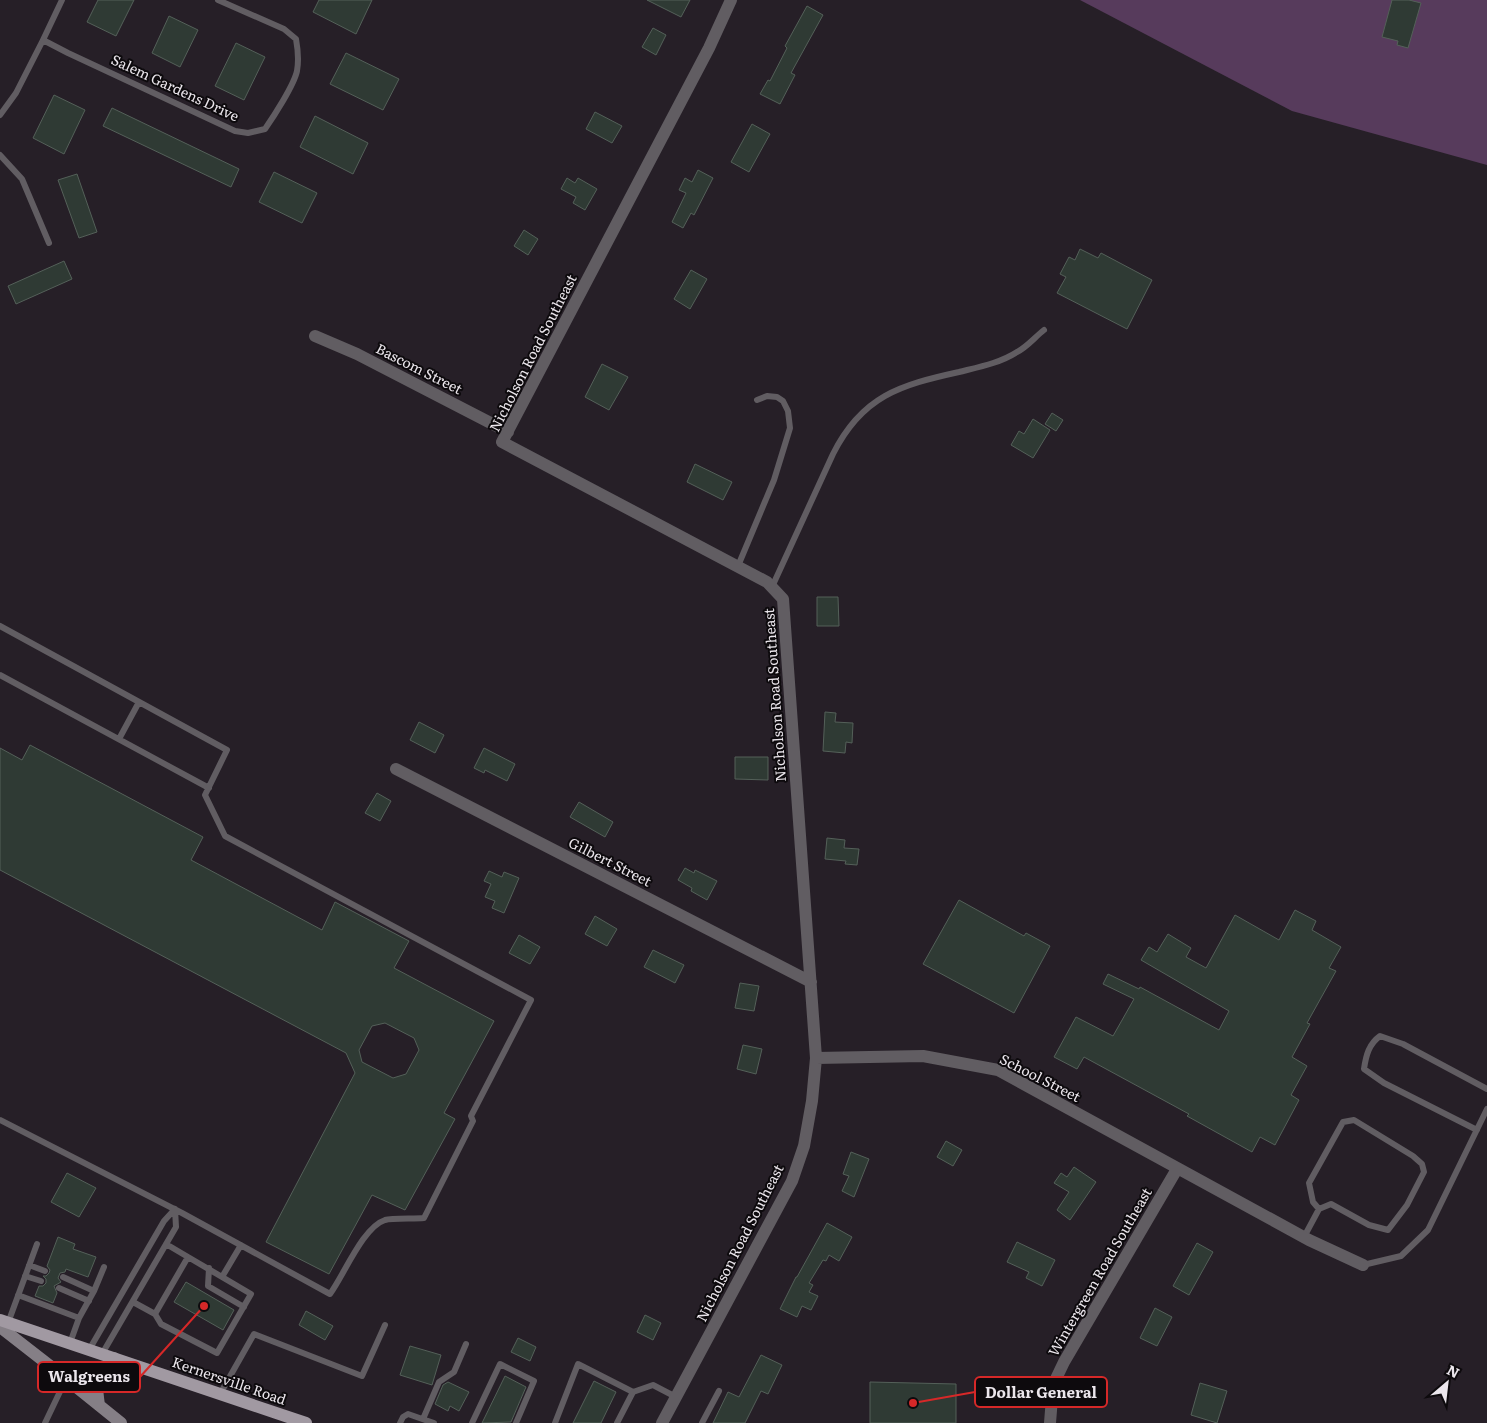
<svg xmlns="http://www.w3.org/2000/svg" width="1487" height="1423" font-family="Literata,serif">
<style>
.green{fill:#573b5c}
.building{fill:#2f3a34;stroke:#546059;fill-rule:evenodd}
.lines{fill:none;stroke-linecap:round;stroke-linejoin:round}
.lane{stroke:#615d62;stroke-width:6}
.street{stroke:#615d62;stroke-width:12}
.secondary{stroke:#857f86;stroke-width:12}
.primary{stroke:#a199a2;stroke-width:12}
.labels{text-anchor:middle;stroke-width:4;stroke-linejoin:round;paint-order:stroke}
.street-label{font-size:14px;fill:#ebe6ec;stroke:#0d0a0d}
.leader{fill:none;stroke:#d62828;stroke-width:2}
.callout-dot{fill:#d62828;stroke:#0d0a0d;stroke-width:2}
.callout{fill:#0d0a0d;stroke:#d62828;stroke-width:2}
.callout-label{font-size:15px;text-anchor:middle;font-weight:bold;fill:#ebe6ec}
</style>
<rect width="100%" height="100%" fill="#261f27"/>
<path class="green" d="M1080 0H1487V165L1292 111Z"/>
<path class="building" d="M98 0H134L116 36 87 22Z
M319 0H372L356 34 313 12Z
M647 0H690L681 17Z
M1392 0H1409L1421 3 1408 48 1397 45 1398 41 1382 37Z
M807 6 823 15 791 73 795 75 780 104 760 94 768 80 770 81 787 48 785 46Z
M169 16 198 30 180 67 152 53Z
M653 28 666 35 656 55 642 47Z
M236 43 265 57 244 100 215 86Z
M346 53 399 79 383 110 330 84Z
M54 95 85 110 64 154 33 138Z
M112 108 239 169 231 187 103 126Z
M595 112 622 126 612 143 586 129Z
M315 116 368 143 353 174 300 147Z
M752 124 770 134 749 172 731 162Z
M698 170 713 178 694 215 691 213 683 228 672 222 686 193 679 190 685 178 692 182Z
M274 172 317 193 302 223 259 202Z
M77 174 97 232 79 238 58 180Z
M567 178 575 183 578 178 597 189 585 210 573 203 576 197 561 189Z
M524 230 538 239 528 255 514 246Z
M1080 249 1098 258 1101 253 1152 280 1127 329 1057 293 1066 277 1060 274 1069 257 1075 260Z
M64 261 72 279 16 304 8 286Z
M691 270 707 279 690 309 674 299Z
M602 364 628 377 609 410 585 397Z
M1052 413 1063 420 1056 431 1045 424Z
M1033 419 1050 430 1033 458 1011 445 1019 431 1024 434Z
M695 464 732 482 723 500 687 482Z
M817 597H838L839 626H817Z
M825 712 836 713 835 722 853 723 852 743 846 742 845 753 823 751Z
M419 722 444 735 435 753 410 740Z
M30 745 203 837 191 860 322 930 335 902 409 941 394 968 494 1021 444 1113 455 1119 405 1210 372 1195 329 1274 266 1242 355 1073 346 1053 0 870V748L22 760ZM385 1023 414 1038 419 1050 406 1074 393 1078 362 1062 359 1050 372 1026Z
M484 748 515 764 507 781 485 770 484 773 474 768Z
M735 757H768V780L735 779Z
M377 793 391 801 380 821 365 813Z
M579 802 613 822 605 837 570 817Z
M827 838 845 840 844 848 859 849 857 865 845 864 846 861 825 859Z
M685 868 694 873 695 870 717 881 707 900 691 891 692 888 678 880Z
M489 871 502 877 504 872 519 878 504 913 492 908 495 901 485 897 491 884 484 881Z
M959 900 1024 936 1026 933 1050 946 1014 1013 923 964Z
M1295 910 1316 921 1312 930 1341 947 1329 968 1336 971 1307 1023 1310 1024 1292 1057 1307 1066 1291 1095 1299 1100 1275 1145 1260 1137 1252 1152 1187 1116 1189 1114 1084 1057 1077 1069 1054 1057 1076 1017 1113 1036 1134 999 1103 984 1108 974 1139 989 1140 987 1219 1030 1229 1011 1141 960 1149 947 1157 952 1168 934 1191 948 1186 957 1206 968 1235 915 1279 940Z
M595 916 617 929 607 946 585 934Z
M519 935 540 947 530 964 509 953Z
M653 950 684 965 675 983 644 967Z
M740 983 759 986 754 1011 735 1008Z
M743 1045 762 1049 756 1074 737 1069Z
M946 1141 962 1150 953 1166 937 1157Z
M851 1152 869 1159 854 1197 842 1191 849 1176 843 1174Z
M1074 1167 1096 1182 1070 1220 1057 1210 1069 1192 1054 1183 1061 1173 1067 1177Z
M67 1173 96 1188 79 1217 51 1202Z
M827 1223 852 1237 839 1261 829 1255 826 1261 823 1260 809 1283 813 1285 809 1292 818 1296 811 1310 802 1306 797 1317 780 1309 796 1277H797Z
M58 1237 75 1244 73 1249 96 1257 88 1277 66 1269 65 1272 60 1273 58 1278 61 1282 54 1286 57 1293 53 1303 35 1296 39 1286H43L46 1283V1279L43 1276H46L49 1273 50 1270 47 1266Z
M1017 1242 1055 1260 1042 1286 1026 1278 1029 1272 1007 1262Z
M1197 1243 1213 1252 1189 1295 1173 1286Z
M186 1282 234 1310 223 1330 174 1302Z
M1155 1308 1172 1317 1157 1346 1140 1338Z
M306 1311 333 1326 325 1340 299 1325Z
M645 1315 661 1323 653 1340 637 1332Z
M518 1338 536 1347 530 1361 511 1352Z
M410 1346 441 1355 432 1385 400 1375Z
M761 1355 782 1365 768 1394 761 1391 745 1423H713L728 1392 739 1397Z
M505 1376 526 1387 511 1422 482 1423Z
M594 1381 616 1392 601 1423H573Z
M448 1382 469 1392 459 1411 450 1406 448 1411 435 1404 443 1385Z
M870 1382 956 1384V1423H870Z
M1200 1383 1227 1391 1217 1423 1191 1415Z"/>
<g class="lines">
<path class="lane" d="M62 0 43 40 68 53 235 131 248 133 265 129C274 116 294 85 297 71 299 60 298 50 296 39L284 29 218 0
M0 115 16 93 43 40
M0 155 22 179 49 243
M738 566 774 480 790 428 788 411 783 401 777 397 767 396 757 400
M772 587 833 454C862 396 900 385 959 372 979 367 1000 363 1017 352 1027 347 1035 337 1044 330
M0 626 227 750 205 795 225 836 531 1000 471 1116 473 1121 424 1218C415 1219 392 1218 385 1220 363 1227 344 1275 330 1294L182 1213 0 1120
M0 675 209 788
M119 739 139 702
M1477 1130 1384 1083 1364 1069C1366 1055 1369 1044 1380 1036L1403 1044 1487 1089
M1304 1237 1319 1209 1331 1204 1369 1225 1388 1230 1407 1205 1424 1172 1422 1164 1413 1156 1354 1120 1343 1122 1309 1183 1313 1202 1319 1209
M166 1244 188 1257
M29 1265 45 1271
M1363 1265 1401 1256 1428 1230 1487 1109
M209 1268 208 1286 244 1307
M25 1276 41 1281
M63 1277 94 1291 104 1267
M222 1277 241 1245
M59 1288 89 1301
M18 1295 79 1318
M133 1302 155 1314 161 1324 217 1353 251 1294 188 1257 155 1314
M8 1323 37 1244
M70 1343 79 1318 94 1291
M89 1350 164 1221 175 1209
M102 1354 176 1227 175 1209
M633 1392 653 1385 676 1397
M220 1394 254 1334 362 1376 385 1325
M423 1419 439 1382 454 1372 466 1344
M45 1423 66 1379
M400 1423 403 1417 408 1414 434 1423
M472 1423 500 1364 534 1381 516 1423
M555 1423 578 1364 633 1392 617 1423
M702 1423 719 1391"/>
<path class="street" d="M315 336 357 354 508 432
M396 769 811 982
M816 1058 923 1056 998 1070 1309 1240 1363 1265
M662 1423 792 1181 804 1146 812 1101 816 1058 783 599 767 582 502 442 709 48 731 0
M1050 1423 1053 1385 1064 1362 1177 1169"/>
<path class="secondary" d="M0 1327 54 1369 121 1423
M99 1405C95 1379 96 1378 114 1358"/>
<path class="primary" d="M0 1320 306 1423"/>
</g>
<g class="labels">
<g class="street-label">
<text transform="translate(175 88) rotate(25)" y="5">Salem Gardens Drive</text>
<text transform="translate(533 353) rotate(-63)" y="5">Nicholson Road Southeast</text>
<text transform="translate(419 369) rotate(27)" y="5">Bascom Street</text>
<text transform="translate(775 695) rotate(-94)" y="5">Nicholson Road Southeast</text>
<text transform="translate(610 862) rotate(27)" y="5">Gilbert Street</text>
<text transform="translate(1040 1078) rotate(27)" y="5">School Street</text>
<text transform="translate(740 1243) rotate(-63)" y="5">Nicholson Road Southeast</text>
<text transform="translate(1100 1272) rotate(-60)" y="5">Wintergreen Road Southeast</text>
<text transform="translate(229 1381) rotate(19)" y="5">Kernersville Road</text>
</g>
</g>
<path class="leader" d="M204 1306L140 1377M913 1403L975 1392"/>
<g class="callout-dot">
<circle cx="204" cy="1306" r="5"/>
<circle cx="913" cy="1403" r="5"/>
</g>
<g class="callout">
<rect x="38" y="1362" width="102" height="30" rx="5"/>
<rect x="975" y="1377" width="132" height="30" rx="5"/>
</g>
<g class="callout-label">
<text x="89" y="1382">Walgreens</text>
<text x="1041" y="1398">Dollar General</text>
</g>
<g transform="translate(1447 1383) rotate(28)" stroke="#0d0a0d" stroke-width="4" paint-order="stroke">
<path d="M0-4L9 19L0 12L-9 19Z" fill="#ebe6ec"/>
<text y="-8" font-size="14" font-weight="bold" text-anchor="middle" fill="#ebe6ec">N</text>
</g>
</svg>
